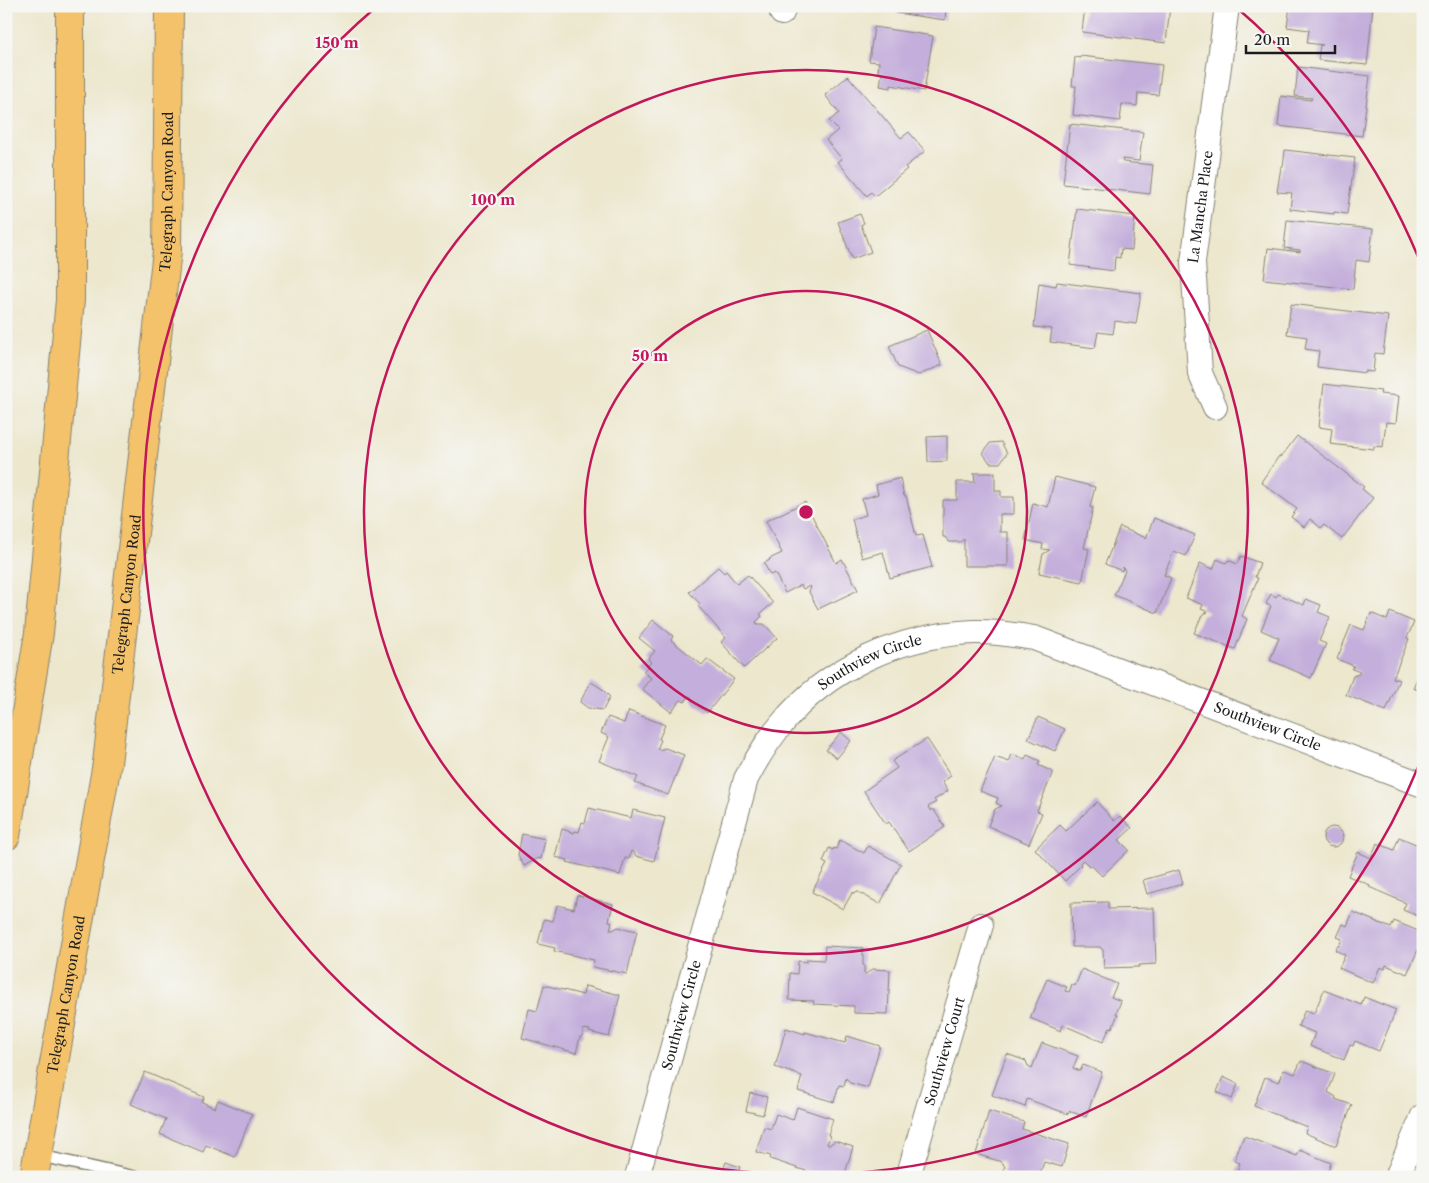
<svg xmlns="http://www.w3.org/2000/svg" width="1429" height="1183" font-family="'Libre Caslon Text',serif">
<style>
.building{fill:#c4aedb}
.lines{fill:none;stroke-linecap:round;stroke-linejoin:round}
.lane-casing{stroke:#848274;stroke-width:14}
.street-casing{stroke:#848274;stroke-width:26}
.primary-casing{stroke:#848274;stroke-width:30}
.lane{stroke:#fff;stroke-width:11}
.street{stroke:#fff;stroke-width:24}
.primary{stroke:#f4c26a;stroke-width:28}
.ring{fill:none;stroke:#c2185b;stroke-width:2.5}
.labels{text-anchor:middle;stroke-width:4.5;stroke-linejoin:round;paint-order:stroke}
.street-label{font-size:14px;fill:#1c1c1c;stroke:#f6f6f2}
.centre{fill:#c2185b;stroke:#f6f6f2;stroke-width:2.5}
.ring-label{font-size:15px;text-anchor:middle;font-weight:bold;fill:#c2185b;stroke:#f6f6f2;stroke-width:4.5;stroke-linejoin:round;paint-order:stroke}
</style>
<rect width="100%" height="100%" fill="#f6f6f2"/>
<filter id="ink" filterUnits="userSpaceOnUse"><feTurbulence type="fractalNoise" baseFrequency=".02" numOctaves="2"/><feDisplacementMap in="SourceGraphic" scale="10" xChannelSelector="R" yChannelSelector="G"/><feConvolveMatrix kernelMatrix="1 2 1 2 8 2 1 2 1" color-interpolation-filters="sRGB"/></filter>
<filter id="wash" filterUnits="userSpaceOnUse"><feTurbulence type="fractalNoise" baseFrequency=".0096" numOctaves="4" result="noise"/><feDisplacementMap in="SourceGraphic" scale="20" xChannelSelector="R" yChannelSelector="G"/><feGaussianBlur stdDeviation="1.12" result="paint"/><feColorMatrix in="noise" values="0 0 0 0 0 0 0 0 0 0 0 0 0 0 0 0 0 1.4 0 .05"/><feComposite in="paint" operator="in"/></filter>
<g filter="url(#wash)">
<rect width="100%" height="100%" fill="#ece7cd"/>
<g id="blocks">
<path class="building" d="M897 6H946L945 20 896 13Z
M1085 6H1170L1166 43 1082 32Z
M1290 6H1373L1367 65 1318 60 1320 45H1323L1307 43 1309 30 1287 27Z
M874 27 933 36 924 91 891 85V88L880 86 882 73 878 72 879 62 869 61Z
M1080 56 1162 65 1158 95 1138 93 1137 106 1122 104 1120 121 1073 115 1076 86H1072L1075 57 1080 58Z
M1298 67 1370 76 1362 136 1278 126 1281 96 1311 100 1312 98 1295 96Z
M848 76 901 138 909 132 925 151 905 167 907 169 875 196 871 192 867 196 838 162 842 159 826 140 838 130 829 121 839 113 825 95Z
M1070 124 1143 132 1139 161 1122 159 1123 162 1153 165 1150 194 1063 184Z
M1285 150 1355 158 1347 214 1334 212V214L1290 209 1292 193 1277 192 1281 167H1283Z
M1077 209 1135 216 1132 250 1121 249 1120 258 1115 257 1114 271 1070 265Z
M860 214 864 223 861 225 871 252 852 259 838 222Z
M1287 220 1373 229 1369 262 1356 260 1353 289 1264 279 1268 248 1300 252V250L1284 248Z
M1057 282 1141 293 1136 324 1115 321 1113 334 1098 332 1095 348 1050 342 1052 329 1034 327 1039 283 1056 286Z
M1291 304 1388 316 1383 354 1375 353 1373 372 1365 371V373L1317 367 1319 351 1305 349 1307 337 1287 334Z
M927 330 942 365 919 375 898 367 889 346Z
M1324 384 1381 391 1380 394 1399 396 1396 423 1386 422 1383 447 1374 446V449L1330 444 1332 429 1319 427Z
M947 436V461L928 462 927 437Z
M1297 436 1364 487 1362 489 1373 498 1342 539 1324 525 1321 528 1310 519 1304 527 1291 517 1297 509 1261 482 1279 456 1281 457Z
M1001 442 1007 453 1000 463H990L983 453 990 443Z
M974 473H995V491H1001V497H1014V514H1000V532H1008V566H964V539L960 542H949L945 537H943V500H957V482H975Z
M1055 477 1095 487 1090 507 1093 508 1084 548 1089 549 1082 582 1039 573 1043 554 1050 550 1042 549 1043 544 1025 540 1033 503 1048 507Z
M900 478 904 496H906L916 536 923 535 932 567 890 578 883 552 862 558 852 519 866 515 862 499 878 494 876 485Z
M805 502 836 563 842 559 858 590 818 609 809 592 811 587 810 586 803 589 801 585 785 593 775 573 770 575 764 563 770 560 769 559 782 553 766 521Z
M1154 518 1195 535 1186 556 1174 551 1164 575 1171 578 1157 613 1114 595 1125 571 1123 567 1122 571 1105 564 1120 527 1146 538Z
M1241 556 1260 563 1255 577 1258 578 1242 616 1247 619 1235 649 1194 633 1202 615 1208 612 1201 609 1203 605 1186 598 1200 563 1213 569 1217 559 1226 563 1228 560 1237 564Z
M718 567 724 573 726 571 737 584 748 575 773 603 760 614 762 616 756 622 757 624H764L777 638 744 668 721 642 726 638 698 606 700 604 689 592Z
M1271 594 1276 597 1278 594 1304 605 1306 599 1321 605 1318 612 1330 617 1319 641 1326 644 1311 678 1270 660 1279 638 1261 630 1271 606 1266 604Z
M1390 612 1414 622 1407 638 1409 639 1393 678 1399 680 1386 711 1346 695 1353 676 1359 674 1360 672 1352 669 1354 666 1337 659 1351 625 1364 630 1371 613 1387 620Z
M653 620 673 636 671 640 702 665 707 659 734 679 707 713 692 701 691 697 689 696 685 702 681 700 671 712 642 689 651 678 643 672 651 662 648 659 655 651 639 638Z
M1423 664V692L1413 688Z
M591 682 601 688 610 697 603 710 588 708 580 702Z
M629 711 665 725 659 739 661 740 657 749 660 750 665 748 684 755 668 795 635 783 638 777 599 761 609 737 601 733 608 717 624 723Z
M1038 717 1065 729 1055 751 1028 739Z
M841 732 851 741 837 758 826 750Z
M927 739 951 776 942 782 948 791 934 800 936 802 928 807 930 810H934L945 827 909 851 889 822 886 824 864 791 897 768 892 761Z
M1012 754 1025 759 1027 755 1040 761 1038 765 1053 772 1037 811 1042 813 1029 844 988 826 995 809 1002 806 996 803 998 798 980 791 995 757 1009 762Z
M1097 802 1114 821 1120 816 1132 828 1119 840 1129 850 1102 876 1091 865 1089 866 1083 860 1080 863 1081 865 1065 881 1035 849 1060 825 1066 831Z
M589 808 631 818 633 810 665 818 654 861 636 856 633 852 631 851 629 859 625 858 620 875 567 862 568 860 555 857 562 829 574 833 575 831 579 832 582 822 585 823Z
M1323 837a10 10 0 1 1 20 0a10 10 0 1 1-20 0Z
M522 834 545 839 541 859 538 858 524 866 518 855Z
M1399 837 1423 847V918L1403 910 1406 903 1369 887 1370 885 1348 876 1358 852 1371 858 1377 843 1394 850Z
M840 840 864 853 868 846 901 864 880 904 858 892 852 893 843 909 812 892 827 864 823 862 829 848 833 850 834 848 836 849Z
M1179 870 1183 884 1147 894 1143 880Z
M577 895 613 904 609 921 612 922 610 930H613L618 927 637 931 627 974 593 967 594 960 554 951 555 948 538 944 544 919 553 921 557 905 574 909Z
M1108 902V909L1154 908 1156 964 1139 965V967L1104 968 1103 950 1100 947H1072L1071 903Z
M1353 912 1391 928 1394 921 1423 933V939L1407 974 1386 965 1385 969 1380 967 1373 983 1339 968 1345 955 1335 950 1337 946H1339L1342 939 1337 937 1343 924 1347 926Z
M825 946 863 948V965H864V974H866L872 969 890 970 888 1014 854 1013V1006L813 1004 814 1001 789 1000 790 973 797 974 798 961 807 962V959L824 960Z
M1082 969 1117 984 1111 997 1121 1001 1116 1014H1118L1112 1028 1110 1027 1103 1042 1063 1025 1061 1031 1030 1018 1047 979 1067 987 1065 991 1069 992 1072 984 1075 986Z
M544 985 583 995 585 986 620 995 609 1037 589 1032 590 1030 584 1029 582 1037H580L576 1053 522 1038 529 1009 537 1011Z
M1324 990 1361 1005 1364 997 1396 1010 1379 1051 1355 1041 1353 1046 1350 1045 1344 1060 1310 1046 1315 1033 1298 1026 1305 1010 1314 1013Z
M786 1028 805 1034V1032L845 1043 847 1036 880 1046 868 1088 850 1083 846 1078 844 1086 839 1085 834 1102 798 1091 802 1076 775 1067Z
M1042 1043 1078 1056 1073 1068 1080 1071 1083 1065 1102 1072 1086 1117 1069 1111 1068 1114 1027 1099 1025 1107 992 1095 1007 1054 1026 1061 1028 1066 1032 1068Z
M1301 1061 1335 1074 1328 1092 1336 1097 1335 1099 1352 1105 1336 1146 1305 1133 1307 1127 1254 1106 1265 1077 1279 1082 1284 1070 1295 1074Z
M145 1072 204 1097 202 1102 215 1108 218 1100 252 1114 235 1157 206 1145 203 1152 160 1134 166 1119 131 1104Z
M1223 1077 1238 1084 1232 1099 1217 1092Z
M750 1093 767 1097 763 1115 746 1111Z
M797 1107 833 1119 828 1135 830 1136 827 1144 829 1145 835 1141 853 1147 844 1177H807L809 1172 770 1159 771 1156 756 1152 764 1127 771 1129 776 1114 793 1120Z
M989 1111 1024 1122 1022 1129 1069 1144 1062 1167 1044 1162 1039 1177H1002L1005 1167 1002 1162 976 1154Z
M1244 1136 1297 1156 1300 1150 1331 1163 1326 1177H1235L1240 1163 1234 1161Z
M726 1162 740 1167 737 1177 721 1175Z"/>
</g>
</g>
<g filter="url(#ink)">
<use href="#blocks" fill-opacity="0" stroke="#848274" stroke-width="1"/>
<g class="lines">
<defs>
<path id="lane" d="M37 1155 135 1177"/>
<g id="street">
<path d="M782 13 784 6"/>
<path id="s1" d="M1215 407 1200 373 1193 262 1227 6"/>
<path id="s2" d="M637 1177 746 779C756 760 767 741 781 725 827 667 901 635 974 632 994 631 1014 635 1034 638L1423 785"/>
<path id="s3" d="M908 1177 981 925"/>
<path d="M1397 1177 1423 1116"/>
</g>
<g id="primary">
<path d="M6 836 39 633 70 300V6"/>
<path id="s4" d="M34 1177 107 763 167 251 169 6"/>
</g>
</defs>
<use href="#lane" class="lane-casing"/>
<use href="#street" class="street-casing"/>
<use href="#primary" class="primary-casing"/>
<use href="#lane" class="lane"/>
<use href="#street" class="street"/>
<use href="#primary" class="primary"/>
</g>
</g>
<g class="ring">
<circle cx="806" cy="512" r="221"/>
<circle cx="806" cy="512" r="442"/>
<path d="M1421 760A663 663 0 1 1 375 8M1237 8A663 663 0 0 1 1421 264"/>
</g>
<g class="labels">
<g class="street-label">
<text dy="5" stroke="none"><textPath href="#s4" startOffset="995">Telegraph Canyon Road</textPath></text>
<text dy="5" stroke="none"><textPath href="#s1" startOffset="204">La Mancha Place</textPath></text>
<text dy="5" stroke="none"><textPath href="#s4" startOffset="590">Telegraph Canyon Road</textPath></text>
<text dy="5" stroke="none"><textPath href="#s2" startOffset="588">Southview Circle</textPath></text>
<text dy="5" stroke="none"><textPath href="#s2" startOffset="1008">Southview Circle</textPath></text>
<text dy="5" stroke="none"><textPath href="#s4" startOffset="185">Telegraph Canyon Road</textPath></text>
<text dy="5" stroke="none"><textPath href="#s2" startOffset="168">Southview Circle</textPath></text>
<text dy="5" stroke="none"><textPath href="#s3" startOffset="131">Southview Court</textPath></text>
</g>
</g>
<circle cx="806" cy="512" r="8" class="centre"/>
<g class="ring-label">
<text x="337" y="48">150 m</text>
<text x="493" y="205">100 m</text>
<text x="650" y="361">50 m</text>
</g>
<rect width="1429" height="1183" fill="none" stroke="#f6f6f2" stroke-width="25"/>
<path d="M1246 45v8h89v-8" fill="none" stroke="#1c1c1c" stroke-width="2.5"/>
<text x="1254" y="45" font-size="15" fill="#1c1c1c" stroke="#f6f6f2" stroke-width="4" paint-order="stroke">20 m</text>
</svg>
